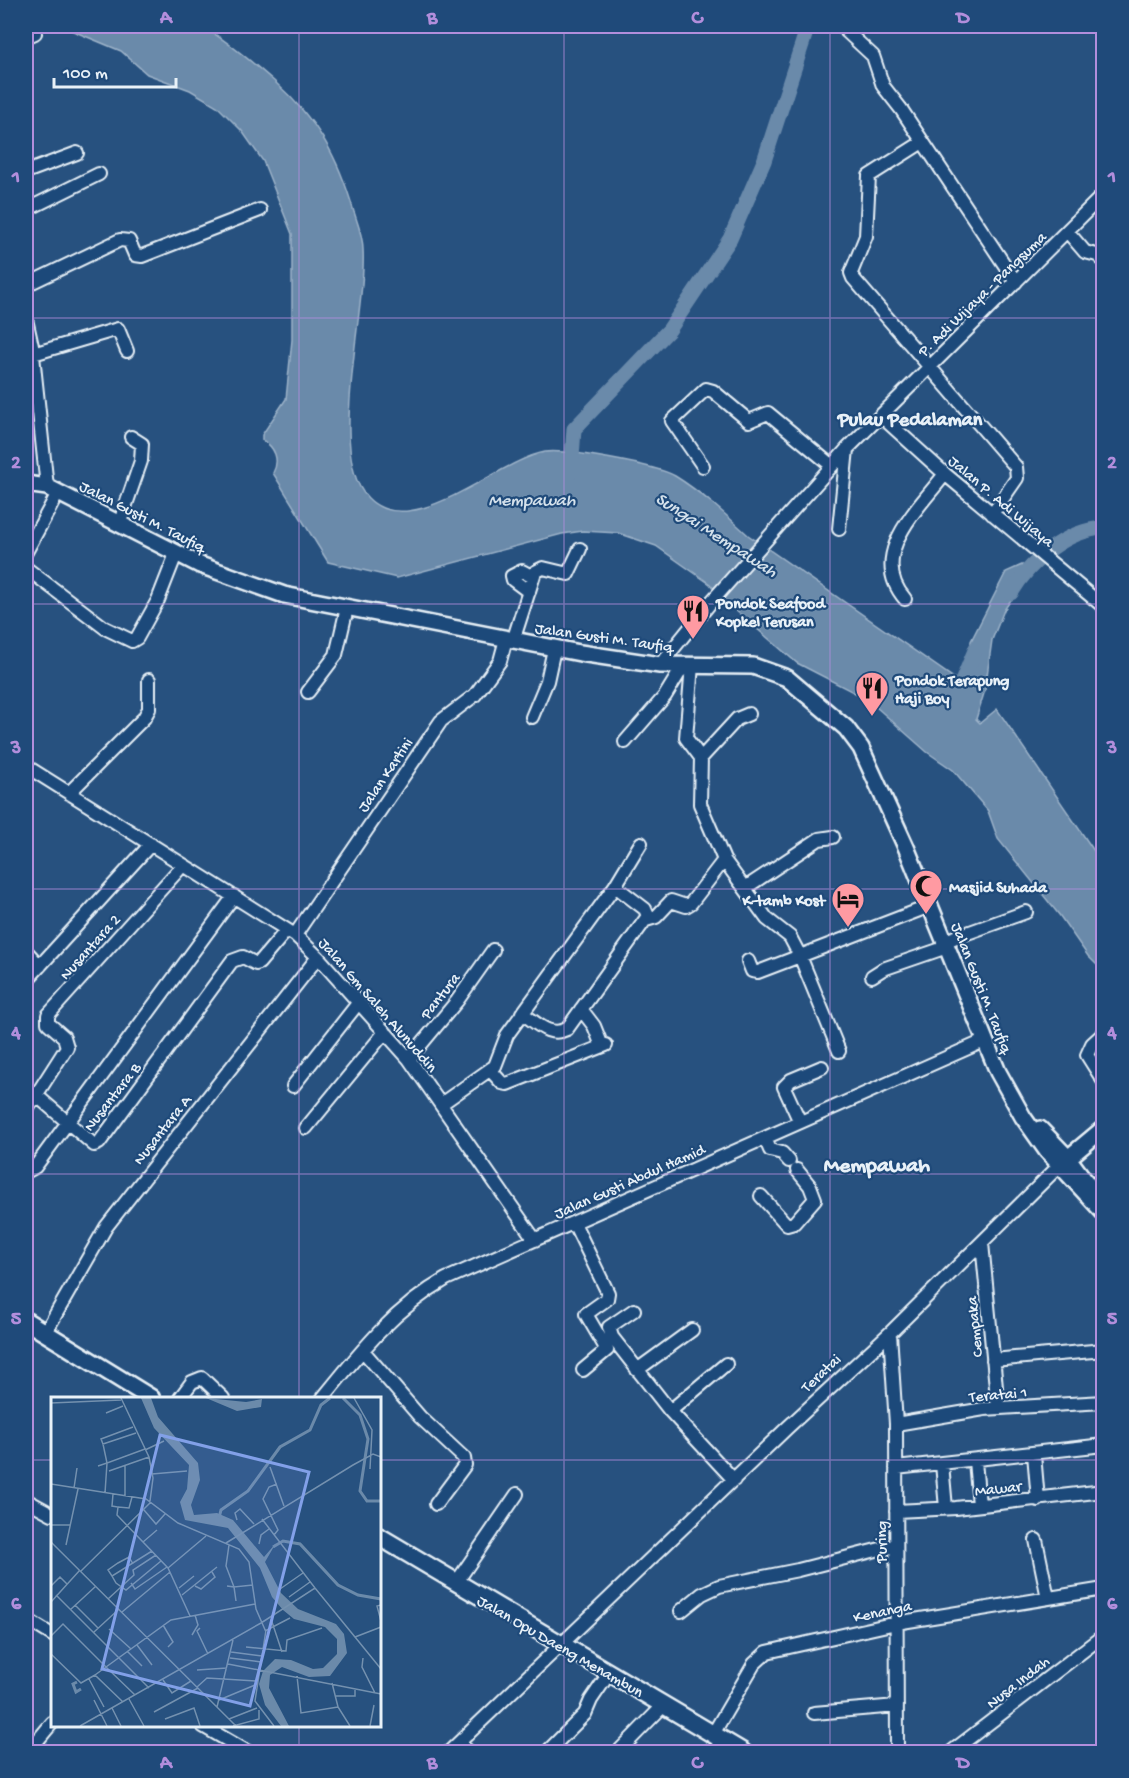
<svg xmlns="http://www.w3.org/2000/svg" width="1129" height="1778" font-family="'Gochi Hand',sans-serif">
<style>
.water{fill:#6b8aaa;stroke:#9db3c9;stroke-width:1.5}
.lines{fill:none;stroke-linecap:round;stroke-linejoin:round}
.river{stroke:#6b8aaa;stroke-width:15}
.minor-casing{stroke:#e8f1f8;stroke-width:16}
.major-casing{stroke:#e8f1f8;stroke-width:20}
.highway-casing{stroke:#e8f1f8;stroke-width:21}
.minor{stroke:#1f4a7a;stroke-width:12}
.major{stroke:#1f4a7a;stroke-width:15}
.highway{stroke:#1f4a7a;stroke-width:16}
.grid{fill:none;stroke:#b28edc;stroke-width:1.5;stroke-opacity:0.55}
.labels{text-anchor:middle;stroke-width:4.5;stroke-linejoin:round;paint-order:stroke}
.street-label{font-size:16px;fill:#e8f1f8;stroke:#1f4a7a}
.poi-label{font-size:16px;font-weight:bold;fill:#e8f1f8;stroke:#1f4a7a;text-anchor:start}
.water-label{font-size:18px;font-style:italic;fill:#d5e2ec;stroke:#1f4a7a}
.quarter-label{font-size:20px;font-weight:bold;fill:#e8f1f8;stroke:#1f4a7a}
.district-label{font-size:22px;font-weight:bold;fill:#e8f1f8;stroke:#1f4a7a}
.inset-river{fill:none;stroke:#6b8aaa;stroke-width:3}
.inset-road{fill:none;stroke:#7491af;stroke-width:1.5}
.view{fill:#82a0e8;fill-opacity:0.15;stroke:#82a0e8;stroke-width:3}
.inset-edge{fill:none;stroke:#e8f1f8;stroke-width:3}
.neatline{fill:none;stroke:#b28edc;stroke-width:2}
.grid-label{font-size:20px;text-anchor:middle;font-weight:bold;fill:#b28edc}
</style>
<rect width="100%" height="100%" fill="#27517f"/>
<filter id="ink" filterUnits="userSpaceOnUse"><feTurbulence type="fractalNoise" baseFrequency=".0167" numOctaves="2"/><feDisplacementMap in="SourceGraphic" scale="12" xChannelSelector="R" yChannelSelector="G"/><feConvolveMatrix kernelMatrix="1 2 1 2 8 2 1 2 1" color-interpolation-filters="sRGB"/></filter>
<g filter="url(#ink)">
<path class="water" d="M61 26C96 26 131 26 166 26 176 26 190 23 199 26 218 32 259 68 275 82 318 121 338 156 354 212 358 224 363 237 363 249 367 310 326 456 368 498 412 543 496 461 545 452 566 449 656 465 675 476 701 492 725 514 748 535L964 685 968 673 971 641 1006 572 1022 565V584L1004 610 992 640 985 690 976 719 980 723 997 709 1103 864V971L1088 956 1060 916 998 839 988 811 953 770 927 752 867 699 797 663 721 598 710 584 656 546 618 533 583 531 562 534 397 578 328 562 273 473C280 460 275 447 262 440V435L286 399 292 340V234L263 161 242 131 217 106 190 90 147 74 121 51Z"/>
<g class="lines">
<path class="river" d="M571 472 574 429 669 330 730 239 764 161 808 26
M1011 593C1030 562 1065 530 1104 528
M954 701 976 648"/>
<defs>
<path id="minor" d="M845 30 873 56 883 86 901 109 1016 282
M26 37 35 33
M921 143 869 176 866 236 851 273 853 278 1016 467 1017 478 992 514
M26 172 77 153
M26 210 99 174
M1067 231 1085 252 1097 255 1104 261
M26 285 120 240 129 241 135 255 142 256 260 210
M26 319 32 346 47 487
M33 354 118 329 127 351
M881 416 945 474 1104 607
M703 466 672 421 706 389 713 391 749 421 768 413 832 466
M119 525 141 461 142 444 131 437
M839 529 847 449
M26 552 58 493
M26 568 105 628 132 641 137 638 158 600 176 554
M529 592 513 580 512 576 522 571 533 577
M905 599C867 555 918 509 945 474
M513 641 535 572 543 568 568 574 580 549
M660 665 711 602 847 449 1104 194
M692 665 686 738 701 758 700 804 724 860 767 919 790 937 800 956 930 906
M308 692 336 655 347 608
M532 717 547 681 554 649
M625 742 665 696 684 665
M701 758 737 719 749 714
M26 766 295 935 318 957 409 1059 535 1240
M69 793 144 718 149 709V680
M745 888 819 839 833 837
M646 920 656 917 671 901 686 906 691 903 724 860
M295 935 441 721 475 695 500 661 506 639
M945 941 1026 912
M26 951 40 966
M748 961 752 971 758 972 800 956 839 1051
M872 976 883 969 947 947
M26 981 151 844
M581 1009 594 1026 602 1046
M522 1013C537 1023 549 1038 567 1029L648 916 645 909 615 886
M1104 1033 1092 1044 1087 1055 1104 1082
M409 1059 457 1001 493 950
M491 1071 502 1083 507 1084 606 1045
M293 1086 359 1002
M36 1095 94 1145 99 1143 232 961 243 957 256 964 259 963 286 931
M441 1104 495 1066 507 1035 615 886 641 843
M26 1111 67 1047 64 1037 48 1023V1015L183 865
M800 1122 784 1087 791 1080 822 1067
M306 1128 385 1032
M765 1138 770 1150 782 1153 789 1161
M26 1172 35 1167 234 896
M761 1196 787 1225 794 1223 815 1199 810 1186 797 1170
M574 1223 608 1293 607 1299 586 1314 607 1350 583 1370
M982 1243 998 1408
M634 1310 609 1327 612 1337 670 1411 734 1480
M45 1333 106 1227 318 957
M890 1333 896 1424 897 1752
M364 1352 420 1417 464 1458 465 1465 436 1504
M993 1360 1104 1350
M637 1370 692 1330
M180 1398 192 1382 202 1378 223 1398
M323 1398C360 1352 395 1308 446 1279L984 1041
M670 1411 726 1364
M896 1424 984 1409 1104 1402
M1034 1454 1038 1500
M975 1461 979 1505
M942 1464 946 1508
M896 1468 1104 1445
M26 1500 52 1514
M896 1511 956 1508 1104 1491
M1036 1540 1048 1598
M456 1583 517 1494
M681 1611 702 1594 719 1586 798 1570 896 1545
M26 1619 52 1635
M814 1713 897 1706
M203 1726 248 1752
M713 1734 754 1664 767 1652 896 1623 1104 1589
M459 1743 469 1752
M28 1752 52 1723
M449 1752 787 1428 890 1333 1059 1166
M547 1752 585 1714 591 1700 610 1672
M618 1752 664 1705
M714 1752 722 1740
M951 1752 1104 1635"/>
<path id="major" d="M26 484 47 487 200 565 284 595 580 653 660 665 753 666 787 678 846 728 861 748 906 847 998 1072 1023 1117 1047 1151 1104 1213
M1040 1129 1068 1158 1094 1193
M1061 1164 1104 1128"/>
<path id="highway" d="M26 1321 151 1398
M380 1537 743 1752"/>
</defs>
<use href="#minor" class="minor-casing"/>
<use href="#major" class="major-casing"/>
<use href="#highway" class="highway-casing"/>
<use href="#minor" class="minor"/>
<use href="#major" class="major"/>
<use href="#highway" class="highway"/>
</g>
</g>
<path class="grid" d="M299 26V1398M564 26V1752M830 26V1752M26 318H1104M26 604H1104M26 889H1104M26 1174H1104M26 1460H52M380 1460H1104M299 1726V1752"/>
<defs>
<symbol id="restaurant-pin" viewBox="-11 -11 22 30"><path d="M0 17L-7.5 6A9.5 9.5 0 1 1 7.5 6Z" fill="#ff9aa2" stroke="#1f4a7a"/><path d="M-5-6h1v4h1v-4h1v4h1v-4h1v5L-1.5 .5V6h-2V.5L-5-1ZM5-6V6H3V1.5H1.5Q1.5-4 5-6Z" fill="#111"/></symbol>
<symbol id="mosque-pin" viewBox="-11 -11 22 30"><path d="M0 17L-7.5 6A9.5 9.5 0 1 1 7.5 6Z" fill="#ff9aa2" stroke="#1f4a7a"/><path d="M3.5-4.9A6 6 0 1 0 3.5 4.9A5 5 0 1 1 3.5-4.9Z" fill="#111"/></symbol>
<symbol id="hotel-pin" viewBox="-11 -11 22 30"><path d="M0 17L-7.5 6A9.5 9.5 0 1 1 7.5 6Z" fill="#ff9aa2" stroke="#1f4a7a"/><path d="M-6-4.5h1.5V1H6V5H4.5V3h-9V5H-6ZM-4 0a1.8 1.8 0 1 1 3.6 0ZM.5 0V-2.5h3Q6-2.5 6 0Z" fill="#111"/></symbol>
</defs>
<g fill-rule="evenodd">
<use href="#restaurant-pin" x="674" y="592" width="38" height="52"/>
<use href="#restaurant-pin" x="853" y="669" width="38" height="52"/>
<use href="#mosque-pin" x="907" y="867" width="38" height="52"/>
<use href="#hotel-pin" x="829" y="880" width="38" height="52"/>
</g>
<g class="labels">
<g class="street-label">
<text transform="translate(981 293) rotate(-44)" y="6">P. Adi Wijaya - Pangsuma</text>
<text transform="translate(1002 500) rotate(40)" y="6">Jalan P. Adi Wijaya</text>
<text transform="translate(143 515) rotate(27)" y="6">Jalan Gusti M. Taufiq</text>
<text transform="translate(604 636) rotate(8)" y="6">Jalan Gusti M. Taufiq</text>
<text transform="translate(384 774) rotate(-56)" y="6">Jalan Kartini</text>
<text transform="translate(89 946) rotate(-48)" y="6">Nusantara 2</text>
<text transform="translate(983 987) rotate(68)" y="6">Jalan Gusti M. Taufiq</text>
<text transform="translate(439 995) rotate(-52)" y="6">Pantura</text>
<text transform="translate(379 1004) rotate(49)" y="6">Jalan Gm Saleh Alunuddin</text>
<text transform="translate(111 1096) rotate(-52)" y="6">Nusantara B</text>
<text transform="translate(161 1129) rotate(-52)" y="6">Nusantara A</text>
<text transform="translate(629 1180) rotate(-24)" y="6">Jalan Gusti Abdul Hamid</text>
<text transform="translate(973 1327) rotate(-96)" y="6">Cempaka</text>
<text transform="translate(820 1372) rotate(-43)" y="6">Teratai</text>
<text transform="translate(998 1393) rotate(-5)" y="6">Teratai 1</text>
<text transform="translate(998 1487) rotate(-6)" y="6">Mawar</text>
<text transform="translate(880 1542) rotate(-90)" y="6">Puring</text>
<text transform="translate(882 1610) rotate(-12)" y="6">Kenanga</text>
<text transform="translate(561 1645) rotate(30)" y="6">Jalan Opu Daeng Menambun</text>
<text transform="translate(1017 1681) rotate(-38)" y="6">Nusa Indah</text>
</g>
<g class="poi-label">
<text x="716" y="608">Pondok Seafood<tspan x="716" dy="18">Kopkel Terusan</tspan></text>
<text x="895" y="685">Pondok Terapung<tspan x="895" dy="18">Haji Boy</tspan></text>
<text x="949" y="892">Masjid Suhada</text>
<text x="825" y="905" text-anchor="end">K-tamb Kost</text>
</g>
<g class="water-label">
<text x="532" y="505">Mempawah</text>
<text transform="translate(717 534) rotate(33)" y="6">Sungai Mempawah</text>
</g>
<g class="quarter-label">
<text x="910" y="425">Pulau Pedalaman</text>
</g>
<g class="district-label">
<text x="877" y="1171">Mempawah</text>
</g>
</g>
<g transform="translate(51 1397)">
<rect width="330" height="330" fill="#27517f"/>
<path d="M90 1H100L107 20 147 66 149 83 140 108 143 118 166 116 182 123 213 160 225 146 214 165 230 196 247 212 285 227 293 237 296 256 279 279 258 280 231 270 219 278 218 291 238 329H230L214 308 208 287 212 274 224 262 240 263 262 272 272 271 286 257V242L274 230 243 222 232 213 221 200 209 171 177 131 134 123 129 105 136 92 138 68 103 31ZM155 1 195 5 211 2 210 10 186 14Z" fill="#6b8aaa"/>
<path class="inset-river" d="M292 1 309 18 317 42 309 94 316 104H330M168 121 170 113 197 94 229 50 259 33 270 8 279 1M222 150 232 144 249 147 287 188 307 198 330 202M26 285 22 287 25 295 30 292"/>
<path class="inset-road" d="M70 1 98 60 102 81 99 104M303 1 321 33 319 72M0 6 70 3M55 16 72 9M82 30 50 42 52 47 85 36M94 53 113 44M74 68V99M47 69 56 66 52 47M219 70 233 109M58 74 98 60M101 77 136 74M0 87 95 102 127 126 188 152 198 165 205 212 215 235M23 91 26 71M54 96 56 66 94 52M62 97 61 109 67 110 66 118 117 171 139 219M67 110 78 111 81 100M93 113 105 127 114 117M211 122 264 191M186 123 184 116 189 112 203 127M0 128H19M223 138 227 133 212 102 218 90 226 87M0 145 185 329M92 145 106 133M175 146 302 68 322 57 330 60M208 147 210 138 218 132M15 148 27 92M178 148 175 169 183 190 202 188M101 154 61 179 65 186 75 193 110 164M117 171 155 139M30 174 100 105M61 179 57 173 67 166 78 160 82 167M80 186 84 192 116 170M0 189 9 180 16 187M144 189 150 192 164 180 161 175M176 189 183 190 185 204M128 191 143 179M229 192 252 176M5 198 98 291M131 198 166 170M238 200 259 185M57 202 83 178 82 173 105 158M0 205 29 173M24 208 47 231M330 208 326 209 330 224M19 213 45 189M71 215 119 175M220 222 231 255M210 226 264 191 304 240 330 230M112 228 122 245 117 250M149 231 146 234 157 257M58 232 80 252M215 233 204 304 223 329M214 234 239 221M43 235 68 212M141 238 147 228 144 218M0 239 12 227 55 270M304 240 330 272M86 248 101 268M195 250 235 254 236 243 271 231M76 254 91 269M180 255 211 259M0 257 30 286 44 278M179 261 210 265M312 261 311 270 324 296M177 267 330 297M55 270 84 298M146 273 176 271M246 279 250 316 287 310M38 282 53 310M112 283 121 296 140 284M281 286 287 310 299 329M146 290 156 281 205 284M284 299H304V292M78 302 93 329M43 303 56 329M168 303 204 288M72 305 44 278 120 223 204 207M166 310 182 243M61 311 70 329M103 315 147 291M114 322 143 311 149 329M178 322 206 311M29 329 210 226M182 329 208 322V313M319 329 323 308"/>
<path class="view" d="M109 38 258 75 199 309 51 272Z"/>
<rect width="330" height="330" class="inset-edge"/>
</g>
<rect width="1129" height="1778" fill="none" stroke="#1f4a7a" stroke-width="66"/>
<path d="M54 78v9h122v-9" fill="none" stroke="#e8f1f8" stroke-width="3"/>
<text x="63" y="78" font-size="18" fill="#e8f1f8" stroke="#1f4a7a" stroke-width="4.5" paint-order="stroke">100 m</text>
<rect x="33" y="33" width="1063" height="1712" class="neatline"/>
<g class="grid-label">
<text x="166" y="23">A</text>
<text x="432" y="23">B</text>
<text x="697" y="23">C</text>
<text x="963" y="23">D</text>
<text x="16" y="182">1</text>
<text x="1112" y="182">1</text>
<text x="16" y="468">2</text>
<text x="1112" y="468">2</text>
<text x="16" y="753">3</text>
<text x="1112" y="753">3</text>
<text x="16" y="1038">4</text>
<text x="1112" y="1038">4</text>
<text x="16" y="1324">5</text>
<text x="1112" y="1324">5</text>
<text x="16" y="1609">6</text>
<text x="1112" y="1609">6</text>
<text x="166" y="1768">A</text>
<text x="432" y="1768">B</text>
<text x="697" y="1768">C</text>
<text x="963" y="1768">D</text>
</g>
</svg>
